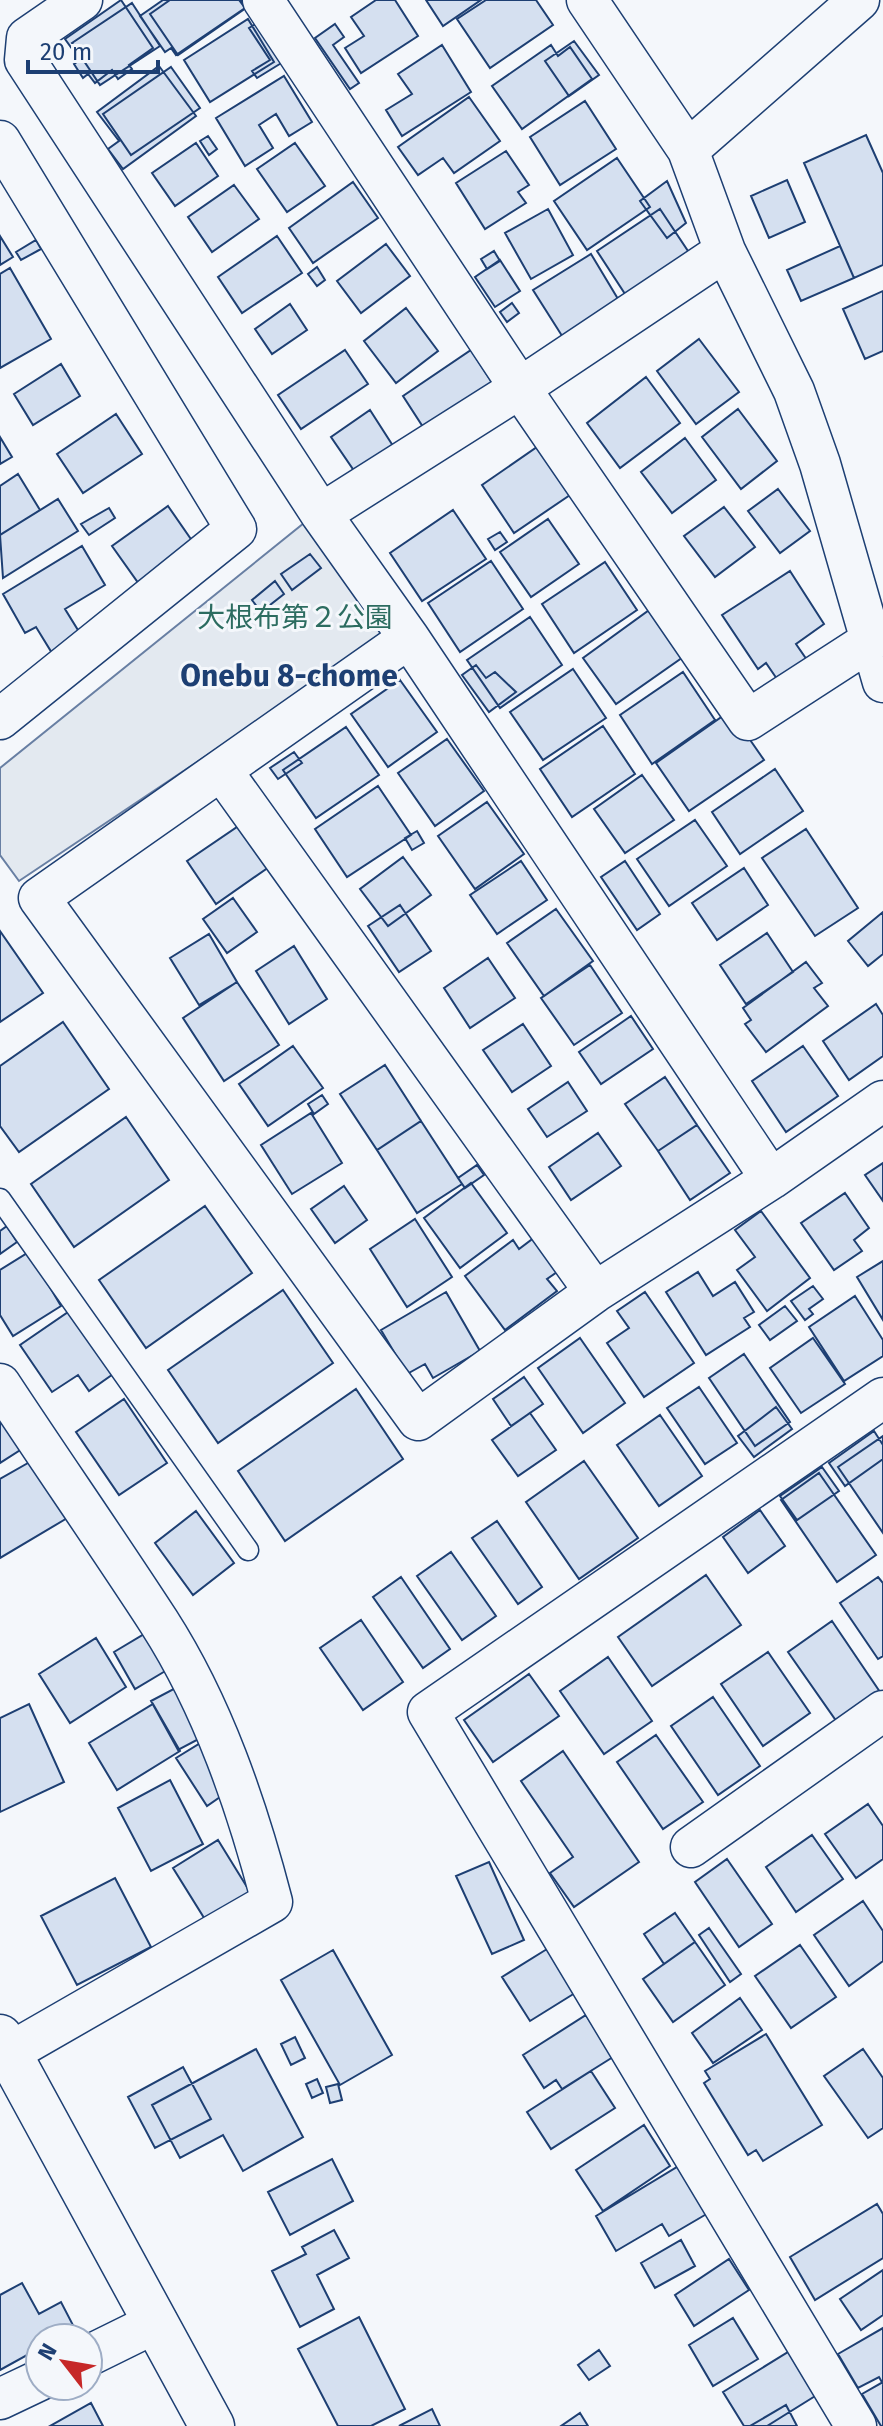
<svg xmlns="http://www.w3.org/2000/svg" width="883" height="2426" font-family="'Fira Sans','Noto Sans JP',sans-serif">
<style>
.green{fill:#e3e9f0;stroke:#687fa3;stroke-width:2}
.building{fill:#d5e0f0;stroke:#1d3f73;stroke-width:2}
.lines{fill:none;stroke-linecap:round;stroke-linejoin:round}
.service-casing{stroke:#1d3f73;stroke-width:23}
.minor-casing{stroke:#1d3f73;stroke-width:43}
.tertiary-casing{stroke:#1d3f73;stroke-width:47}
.service{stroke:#f4f7fb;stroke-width:20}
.minor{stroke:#f4f7fb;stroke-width:40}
.tertiary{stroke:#f4f7fb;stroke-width:44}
.labels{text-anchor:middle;stroke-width:6;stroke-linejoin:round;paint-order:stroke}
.park-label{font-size:28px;fill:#2c6c60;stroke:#f4f7fb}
.neighbourhood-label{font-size:30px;font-weight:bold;fill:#1d3f73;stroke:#f4f7fb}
</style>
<rect width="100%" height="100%" fill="#f4f7fb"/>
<path class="green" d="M309 519 387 635 19 881 0 855V768Z"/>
<path class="building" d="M121 0 153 48 129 65 132 69 118 79 112 70 95 83 88 74 83 78 74 64 80 60 65 39Z
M163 0H239L245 8 176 55 171 48 165 52 140 16Z
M170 0H241L246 8 178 55 150 14Z
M376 0H395L418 36 361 73 345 48 364 36 351 17Z
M426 0H481L443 26Z
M486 0H536L553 25 490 68 457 19Z
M132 3 160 46 100 85 72 43Z
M248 19 274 62 210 102 184 60Z
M259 22 283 62 257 78 252 71 270 60 249 28Z
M335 24 344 37 333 45 359 83 350 89 315 38Z
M574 41 599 75 569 96 545 61Z
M442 45 471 92 402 136 386 110 412 94 398 74Z
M551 45 558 56 570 47 592 79 522 129 492 86Z
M159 66 196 116 123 169 108 149 119 141 97 112Z
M171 67 200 108 131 155 103 114Z
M284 76 312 122 289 136 276 114 259 125 273 148 245 166 216 118Z
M469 97 500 141 454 173 443 158 418 175 398 147Z
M585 101 616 149 560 185 530 137Z
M866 135 883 173V265L854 278 804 163Z
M208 136 217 149 209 155 200 141Z
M196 143 218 176 175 206 152 173Z
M295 143 325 186 287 212 257 169Z
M506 151 529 185 518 192 526 203 485 229 456 183Z
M617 158 650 207 587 250 554 201Z
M787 180 805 222 769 238 751 196Z
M667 181 686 223 667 238 640 201Z
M353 182 378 218 313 263 289 228Z
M234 185 259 219 212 252 188 217Z
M548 209 573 255 531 279 505 233Z
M660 209 692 257 629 300 597 251Z
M0 236 13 257 0 265Z
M277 236 302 273 242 313 218 277Z
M36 240 41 249 21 260 16 252Z
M386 244 410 276 361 313 337 281Z
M840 246 854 278 801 301 787 270Z
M494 251 500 261 487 269 481 259Z
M591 254 621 304 564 339 533 290Z
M500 260 520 291 495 307 475 277Z
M317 267 325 280 317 286 308 274Z
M10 268 51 339 0 368V274Z
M883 291V351L865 359 843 309Z
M512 303 519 313 507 322 500 312Z
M290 304 307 330 272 354 255 329Z
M406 308 438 351 396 383 364 341Z
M699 339 739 392 696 424 657 371Z
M345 350 368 384 301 429 278 395Z
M471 350 493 384 425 430 403 396Z
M61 364 80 396 33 425 14 394Z
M646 377 680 423 620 468 587 423Z
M738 409 777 461 741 489 702 437Z
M370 410 395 449 357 475 331 437Z
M116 414 142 454 83 493 57 454Z
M0 437 12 457 0 464Z
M685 438 716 480 672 513 641 472Z
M537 447 570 495 514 533 482 485Z
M18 474 40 510 0 535V486Z
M778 489 810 531 780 553 748 511Z
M58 499 78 531 3 578 0 535Z
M168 506 195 545 139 584 112 546Z
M724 507 755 547 715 577 684 536Z
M109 508 115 518 89 535 81 524Z
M453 510 486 559 422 601 390 553Z
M548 519 579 564 531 597 500 552Z
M500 532 507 542 495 550 488 539Z
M82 546 105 585 65 609 81 635 52 653 36 627 25 633 3 594Z
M310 554 321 568 292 590 281 574Z
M491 561 523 609 460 652 428 603Z
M605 562 637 610 574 653 542 604Z
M790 571 824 624 796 644 807 660 777 679 766 663 758 669 722 615Z
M275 581 284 594 261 612 252 600Z
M652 608 686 655 616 704 583 658Z
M530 617 562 665 500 708 467 660Z
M476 665 486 678 495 672 516 692 489 712 462 675Z
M573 669 606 718 543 760 510 712Z
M683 672 715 720 652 764 620 715Z
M400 680 437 732 388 767 351 714Z
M730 711 764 760 689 811 656 763Z
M603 726 635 774 572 817 540 769Z
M346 727 379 775 316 818 283 770Z
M447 739 484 791 435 826 398 773Z
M294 752 302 763 278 779 270 768Z
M775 769 803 811 740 854 712 812Z
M642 775 674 820 625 853 594 809Z
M378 786 411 835 347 877 315 829Z
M487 802 524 854 475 889 438 836Z
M695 820 727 866 669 906 637 859Z
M240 825 269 867 216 904 187 861Z
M806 829 858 908 815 936 762 858Z
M417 831 424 843 412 850 405 838Z
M403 857 431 895 388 926 360 889Z
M521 861 547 900 497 934 470 895Z
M625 861 660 914 637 930 601 877Z
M744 868 768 905 717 940 692 903Z
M233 898 257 932 227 953 203 919Z
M400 905 431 951 399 972 368 926Z
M556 909 593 961 544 996 507 943Z
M883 912V954L868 966 848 941Z
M0 931 43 993 0 1022Z
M767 933 793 972 746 1004 720 965Z
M209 934 237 982 199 1005 170 958Z
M294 946 327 999 289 1024 256 971Z
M488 958 515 998 470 1028 444 988Z
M806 962 822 983 814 988 828 1006 766 1052 745 1024 751 1020 743 1008Z
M590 965 622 1013 574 1045 541 998Z
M237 982 279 1045 224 1081 183 1018Z
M876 1004 883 1015V1056L849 1080 823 1041Z
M631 1016 653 1049 601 1084 579 1052Z
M63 1022 109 1089 19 1152 0 1126V1066Z
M523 1024 551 1066 512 1092 483 1050Z
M293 1046 323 1088 268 1126 239 1084Z
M803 1046 838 1096 786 1132 752 1081Z
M385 1065 421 1121 377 1150 340 1094Z
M665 1077 697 1125 658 1151 625 1104Z
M568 1082 587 1111 547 1137 528 1109Z
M322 1095 328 1104 314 1114 308 1104Z
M311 1113 342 1163 292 1194 261 1145Z
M126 1117 169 1180 74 1247 31 1184Z
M421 1121 462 1184 417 1213 377 1150Z
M697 1125 730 1173 690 1200 658 1151Z
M598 1133 621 1166 571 1200 549 1167Z
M883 1163V1201L865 1175Z
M477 1165 484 1175 465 1188 458 1178Z
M471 1183 507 1233 460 1268 424 1218Z
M344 1186 367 1220 335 1243 311 1209Z
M845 1193 869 1228 854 1240 862 1251 834 1270 801 1223Z
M205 1206 252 1273 146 1348 99 1280Z
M761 1211 810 1278 767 1311 737 1270 755 1257 735 1230Z
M415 1219 452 1277 407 1307 370 1249Z
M7 1226 17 1242 0 1254V1231Z
M539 1234 563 1268 547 1279 557 1291 505 1330 465 1276 513 1240 519 1249Z
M29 1252 61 1306 13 1336 0 1315V1270Z
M883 1261V1320L857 1277Z
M698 1272 713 1296 735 1282 754 1312 744 1318 750 1327 706 1355 666 1292Z
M813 1286 823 1299 809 1309 813 1314 805 1320 791 1301Z
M283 1290 333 1363 218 1443 168 1370Z
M446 1292 480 1351 433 1378 425 1364 407 1374 381 1330Z
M645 1292 694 1363 644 1397 607 1343 629 1328 617 1311Z
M855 1296 883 1340V1356L844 1381 809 1327Z
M785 1306 797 1321 770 1340 759 1325Z
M74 1308 116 1372 89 1391 78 1375 52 1392 20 1345Z
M580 1338 625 1403 583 1433 538 1368Z
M813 1338 845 1384 801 1413 770 1368Z
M744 1354 790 1422 755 1446 709 1378Z
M524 1377 543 1404 511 1426 493 1399Z
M699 1387 737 1443 705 1464 667 1408Z
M356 1389 403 1459 285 1541 238 1471Z
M124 1399 167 1463 119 1495 76 1432Z
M776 1407 792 1429 754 1457 738 1436Z
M0 1409 25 1447 0 1463Z
M530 1413 556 1450 518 1476 492 1440Z
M660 1415 702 1476 659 1506 617 1445Z
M874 1431 883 1445V1459L845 1486 829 1463Z
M883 1436V1533L838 1467Z
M35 1459 69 1517 0 1558V1479Z
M584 1461 638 1538 579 1579 526 1502Z
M822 1467 839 1491 797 1520 780 1496Z
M819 1473 876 1555 837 1582 781 1500Z
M760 1510 785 1546 748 1573 723 1537Z
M196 1511 234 1563 193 1595 155 1543Z
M497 1521 542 1587 518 1604 472 1538Z
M451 1552 496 1616 462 1640 417 1576Z
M706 1575 741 1625 652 1686 618 1637Z
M401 1577 450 1649 423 1668 373 1597Z
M878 1577 883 1583V1656L878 1659 840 1603Z
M361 1620 403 1682 363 1710 320 1648Z
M832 1621 880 1692 837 1722 788 1652Z
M146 1633 167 1670 135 1689 114 1652Z
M96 1638 126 1687 70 1723 39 1674Z
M768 1652 810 1713 763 1746 721 1684Z
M608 1657 652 1721 604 1754 560 1691Z
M529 1674 559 1716 493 1762 464 1720Z
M183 1684 210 1733 178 1750 151 1701Z
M713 1697 760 1766 718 1795 671 1726Z
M29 1704 64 1782 0 1812V1718Z
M153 1704 180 1751 117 1790 89 1743Z
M656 1735 703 1802 663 1829 617 1762Z
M207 1739 233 1788 207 1806 176 1758Z
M563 1751 639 1862 574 1907 550 1873 573 1857 521 1781Z
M170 1780 203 1844 151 1871 118 1808Z
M868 1804 883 1826V1859L856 1878 825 1834Z
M812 1835 843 1879 796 1912 766 1867Z
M218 1840 255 1900 211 1929 173 1868Z
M727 1859 772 1924 739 1947 695 1882Z
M489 1862 524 1940 492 1954 456 1876Z
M115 1878 151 1947 77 1985 41 1916Z
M863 1901 883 1931V1961L849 1986 814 1935Z
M675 1913 695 1942 664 1964 644 1934Z
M709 1928 741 1974 730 1982 699 1935Z
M695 1942 725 1985 673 2022 643 1979Z
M800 1945 836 1997 791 2028 755 1976Z
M547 1949 575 1993 530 2021 502 1977Z
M333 1950 392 2055 340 2085 281 1980Z
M740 1998 762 2030 713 2063 692 2033Z
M586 2015 613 2057 562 2089 556 2080 544 2088 523 2055Z
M766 2034 822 2125 763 2161 756 2150 748 2155 704 2083 710 2079 705 2071Z
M295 2037 305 2058 291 2065 281 2044Z
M256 2049 303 2137 243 2171 223 2135 180 2158 152 2105Z
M863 2049 883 2078V2128L868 2138 824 2076Z
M183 2067 211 2119 155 2148 128 2097Z
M591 2071 615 2108 551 2149 527 2112Z
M317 2079 323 2093 312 2098 306 2084Z
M338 2084 342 2100 330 2103 326 2087Z
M644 2125 670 2166 603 2211 576 2170Z
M332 2159 353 2201 290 2235 268 2192Z
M682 2164 710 2212 669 2236 662 2224 616 2251 596 2216Z
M877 2204 883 2214V2258L815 2300 790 2257Z
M334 2230 349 2258 317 2275 334 2309 300 2327 272 2271 306 2254 302 2247Z
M681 2240 695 2266 655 2288 641 2263Z
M729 2259 749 2290 694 2326 675 2295Z
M883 2270V2315L861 2330 840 2299Z
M22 2283 39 2314 61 2302 75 2329 59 2338H40V2348L0 2370V2295Z
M359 2317 405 2409 371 2426H338L298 2349Z
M733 2318 758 2359 713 2386 689 2345Z
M883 2328V2384L879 2377 858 2388 838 2354Z
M793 2349 820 2393 767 2426H744L723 2392Z
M599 2350 610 2366 589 2380 578 2365Z
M883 2382V2426H881L862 2394Z
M91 2403 103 2426H50Z
M786 2405 797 2426H750Z
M432 2409 440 2426H399Z
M580 2413 588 2426H561Z"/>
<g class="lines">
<defs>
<path id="service" d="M0 1199 248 1550"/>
<path id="minor" d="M82 0 27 38 25 60 321 514 520 388 725 251
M263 0 520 388 748 720 870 641
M587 0 688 150 725 251 794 391 820 464 883 682
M0 141 236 529 0 719
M688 150 859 0
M321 514 409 638 771 1179 883 1101
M409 638 39 898 418 1420 595 1292 771 1179
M222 771 595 1292
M0 1384C52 1463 107 1542 159 1622 213 1706 247 1806 272 1902L9 2053
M691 1847 883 1711
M88 2356 157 2322
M0 2399 40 2380
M856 2426 428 1712 883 1398"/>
<path id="tertiary" d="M0 2037 212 2426"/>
</defs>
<use href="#service" class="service-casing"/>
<use href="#minor" class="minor-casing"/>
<use href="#tertiary" class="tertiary-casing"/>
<use href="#service" class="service"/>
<use href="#minor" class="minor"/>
<use href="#tertiary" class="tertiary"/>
</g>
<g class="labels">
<g class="park-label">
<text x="295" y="627">大根布第２公園</text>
</g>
<g class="neighbourhood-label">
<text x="289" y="686">Onebu 8-chome</text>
</g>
</g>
<g transform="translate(64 2362) rotate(301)"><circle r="38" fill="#f4f7fb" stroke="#9eadc5" stroke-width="2"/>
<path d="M0-6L14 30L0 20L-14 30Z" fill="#c62828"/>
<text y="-12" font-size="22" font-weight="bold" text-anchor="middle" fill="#1d3f73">N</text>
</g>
<path d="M28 60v12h130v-12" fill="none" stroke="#1d3f73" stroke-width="4"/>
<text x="40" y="60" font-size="24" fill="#1d3f73" stroke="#f4f7fb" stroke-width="6" paint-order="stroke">20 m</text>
</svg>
